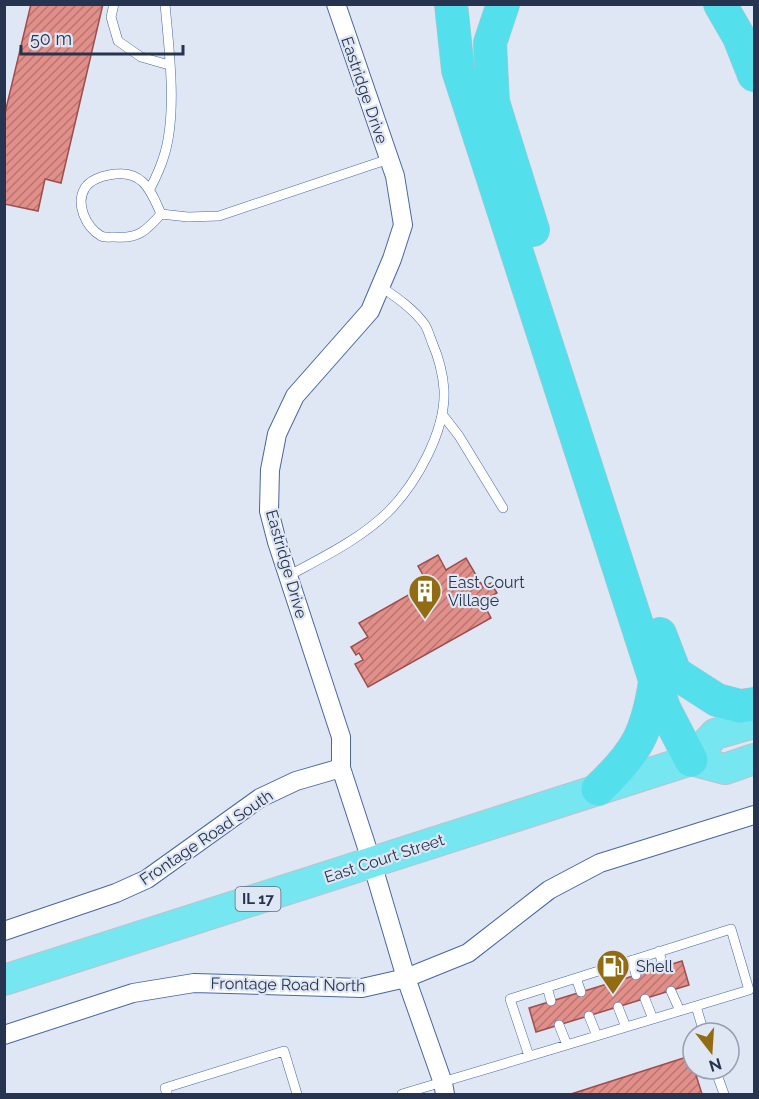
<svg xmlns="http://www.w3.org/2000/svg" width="759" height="1099" font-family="Raleway,sans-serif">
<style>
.building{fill:url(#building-hatch);stroke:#9c4f4d;stroke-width:1.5}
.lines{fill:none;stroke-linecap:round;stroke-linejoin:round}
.service-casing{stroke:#4867a4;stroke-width:10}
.minor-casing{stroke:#4867a4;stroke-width:20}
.trunk-casing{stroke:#bec2ca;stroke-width:32}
.motorway-casing{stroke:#bec2ca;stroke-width:34}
.service{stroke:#fff;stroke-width:9}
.minor{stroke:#fff;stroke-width:18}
.trunk{stroke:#76e6f0;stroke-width:30}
.motorway{stroke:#53e0ec;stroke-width:33}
.labels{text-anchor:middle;stroke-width:4.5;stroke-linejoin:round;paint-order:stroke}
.shield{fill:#dfe6f4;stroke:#5e6980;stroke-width:1.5}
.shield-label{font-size:15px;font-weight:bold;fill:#26344f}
.street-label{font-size:16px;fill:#26344f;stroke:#dfe6f4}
.poi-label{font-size:16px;fill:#26344f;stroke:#dfe6f4;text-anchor:start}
</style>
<defs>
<pattern id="building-hatch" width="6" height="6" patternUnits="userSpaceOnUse" patternTransform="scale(1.5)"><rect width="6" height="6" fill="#e28e89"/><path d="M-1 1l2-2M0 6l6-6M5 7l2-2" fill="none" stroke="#b77572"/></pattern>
</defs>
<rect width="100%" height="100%" fill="#dfe6f4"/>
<path class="building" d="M31 4H103L61 183 45 179 38 211 4 204V117Z
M438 555 446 570 466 558 483 587 491 583 497 593 482 601 491 618 368 687 355 664 363 660 359 653 356 655 351 647 368 637 359 623 428 584 418 566Z
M682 961 689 985 536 1032 529 1008Z
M690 1056 702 1094H571Z"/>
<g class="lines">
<defs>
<path id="service" d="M114 4 111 17 118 41 141 57 169 65
M150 189C155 179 160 169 163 159 178 116 169 49 165 4
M161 214C146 231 138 239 115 237 111 237 105 238 101 236 86 227 75 204 85 188 89 181 101 176 109 175 141 168 150 188 161 214L188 217 219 216 389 159
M442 414 459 436 503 508
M288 576C323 557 359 540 388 512 416 484 446 431 444 390 443 375 438 356 432 342 430 337 428 330 425 325 415 310 396 297 380 286
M659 951 663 967
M632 960 636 975
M605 969 610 983
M576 978 581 992
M547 987 551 1001
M671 991 680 1011
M645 999 653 1019
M696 1006 704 1033
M618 1007 626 1027
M589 1016 597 1036
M559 1025 567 1045
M715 1069 724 1094
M167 1094 165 1088 284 1051 297 1094
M402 1094C518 1060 633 1025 749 990L731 929 510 999 529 1056"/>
<path id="minor" d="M336 4 395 176 403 225 392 259 370 311 295 396 277 434 270 470 269 511 277 542 341 737V768L372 863 406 978 443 1083 445 1094
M4 931 116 893 147 879 260 798 296 781 341 768
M4 1035 133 993 194 983 362 988 406 978 468 953 549 890 600 863 754 815"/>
<path id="trunk" d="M691 760 725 769 754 759
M4 980 691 760 715 734 754 723"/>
<path id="motorway" d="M451 4 458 70 664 708 691 760
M503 4 490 43 493 102 533 230
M720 4 739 37 754 75
M660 634 675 673 717 700 740 706 754 704
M598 789C636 753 647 734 655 682"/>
</defs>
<use href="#service" class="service-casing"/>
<use href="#minor" class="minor-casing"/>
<use href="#trunk" class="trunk-casing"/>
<use href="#motorway" class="motorway-casing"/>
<use href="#service" class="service"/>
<use href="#minor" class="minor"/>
<use href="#trunk" class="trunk"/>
<use href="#motorway" class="motorway"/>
</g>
<defs>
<symbol id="building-pin" viewBox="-11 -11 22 30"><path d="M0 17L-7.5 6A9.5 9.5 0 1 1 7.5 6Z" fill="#916c13" stroke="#dfe6f4"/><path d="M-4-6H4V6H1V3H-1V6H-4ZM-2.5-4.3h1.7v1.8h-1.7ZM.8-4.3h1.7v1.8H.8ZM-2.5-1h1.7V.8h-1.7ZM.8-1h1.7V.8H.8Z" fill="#fff"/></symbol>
<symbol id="fuel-pin" viewBox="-11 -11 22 30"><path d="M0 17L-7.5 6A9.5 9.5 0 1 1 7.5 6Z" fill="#916c13" stroke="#dfe6f4"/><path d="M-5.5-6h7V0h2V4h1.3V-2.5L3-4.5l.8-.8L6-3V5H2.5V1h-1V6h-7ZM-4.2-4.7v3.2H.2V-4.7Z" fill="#fff"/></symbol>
</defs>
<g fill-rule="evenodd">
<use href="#building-pin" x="406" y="572" width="38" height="52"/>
<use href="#fuel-pin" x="594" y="947" width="38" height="52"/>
</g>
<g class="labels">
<rect class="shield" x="235.5" y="887" width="45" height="24" rx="4.5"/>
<g class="shield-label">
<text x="258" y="904">IL 17</text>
</g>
<g class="street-label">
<text transform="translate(365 90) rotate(71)" y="6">Eastridge Drive</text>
<text transform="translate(287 564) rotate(74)" y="6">Eastridge Drive</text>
<text transform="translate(206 837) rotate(-34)" y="6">Frontage Road South</text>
<text transform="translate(384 858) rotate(-18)" y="6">East Court Street</text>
<text transform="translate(288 984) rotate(1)" y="6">Frontage Road North</text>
</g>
<g class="poi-label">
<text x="448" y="588">East Court<tspan x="448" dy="18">Village</tspan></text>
<text x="636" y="972">Shell</text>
</g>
</g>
<rect width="759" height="1099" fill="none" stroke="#26344f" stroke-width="12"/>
<g transform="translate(711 1051) rotate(163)"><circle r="28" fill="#dfe6f4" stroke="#959fb2" stroke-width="1.5"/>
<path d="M0-4.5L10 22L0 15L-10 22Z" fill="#916c13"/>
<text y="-9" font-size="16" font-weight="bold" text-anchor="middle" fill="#26344f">N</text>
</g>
<path d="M21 45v9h162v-9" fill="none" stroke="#26344f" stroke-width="3"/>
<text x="30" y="45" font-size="18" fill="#26344f" stroke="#dfe6f4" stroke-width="4.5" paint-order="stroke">50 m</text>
</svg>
